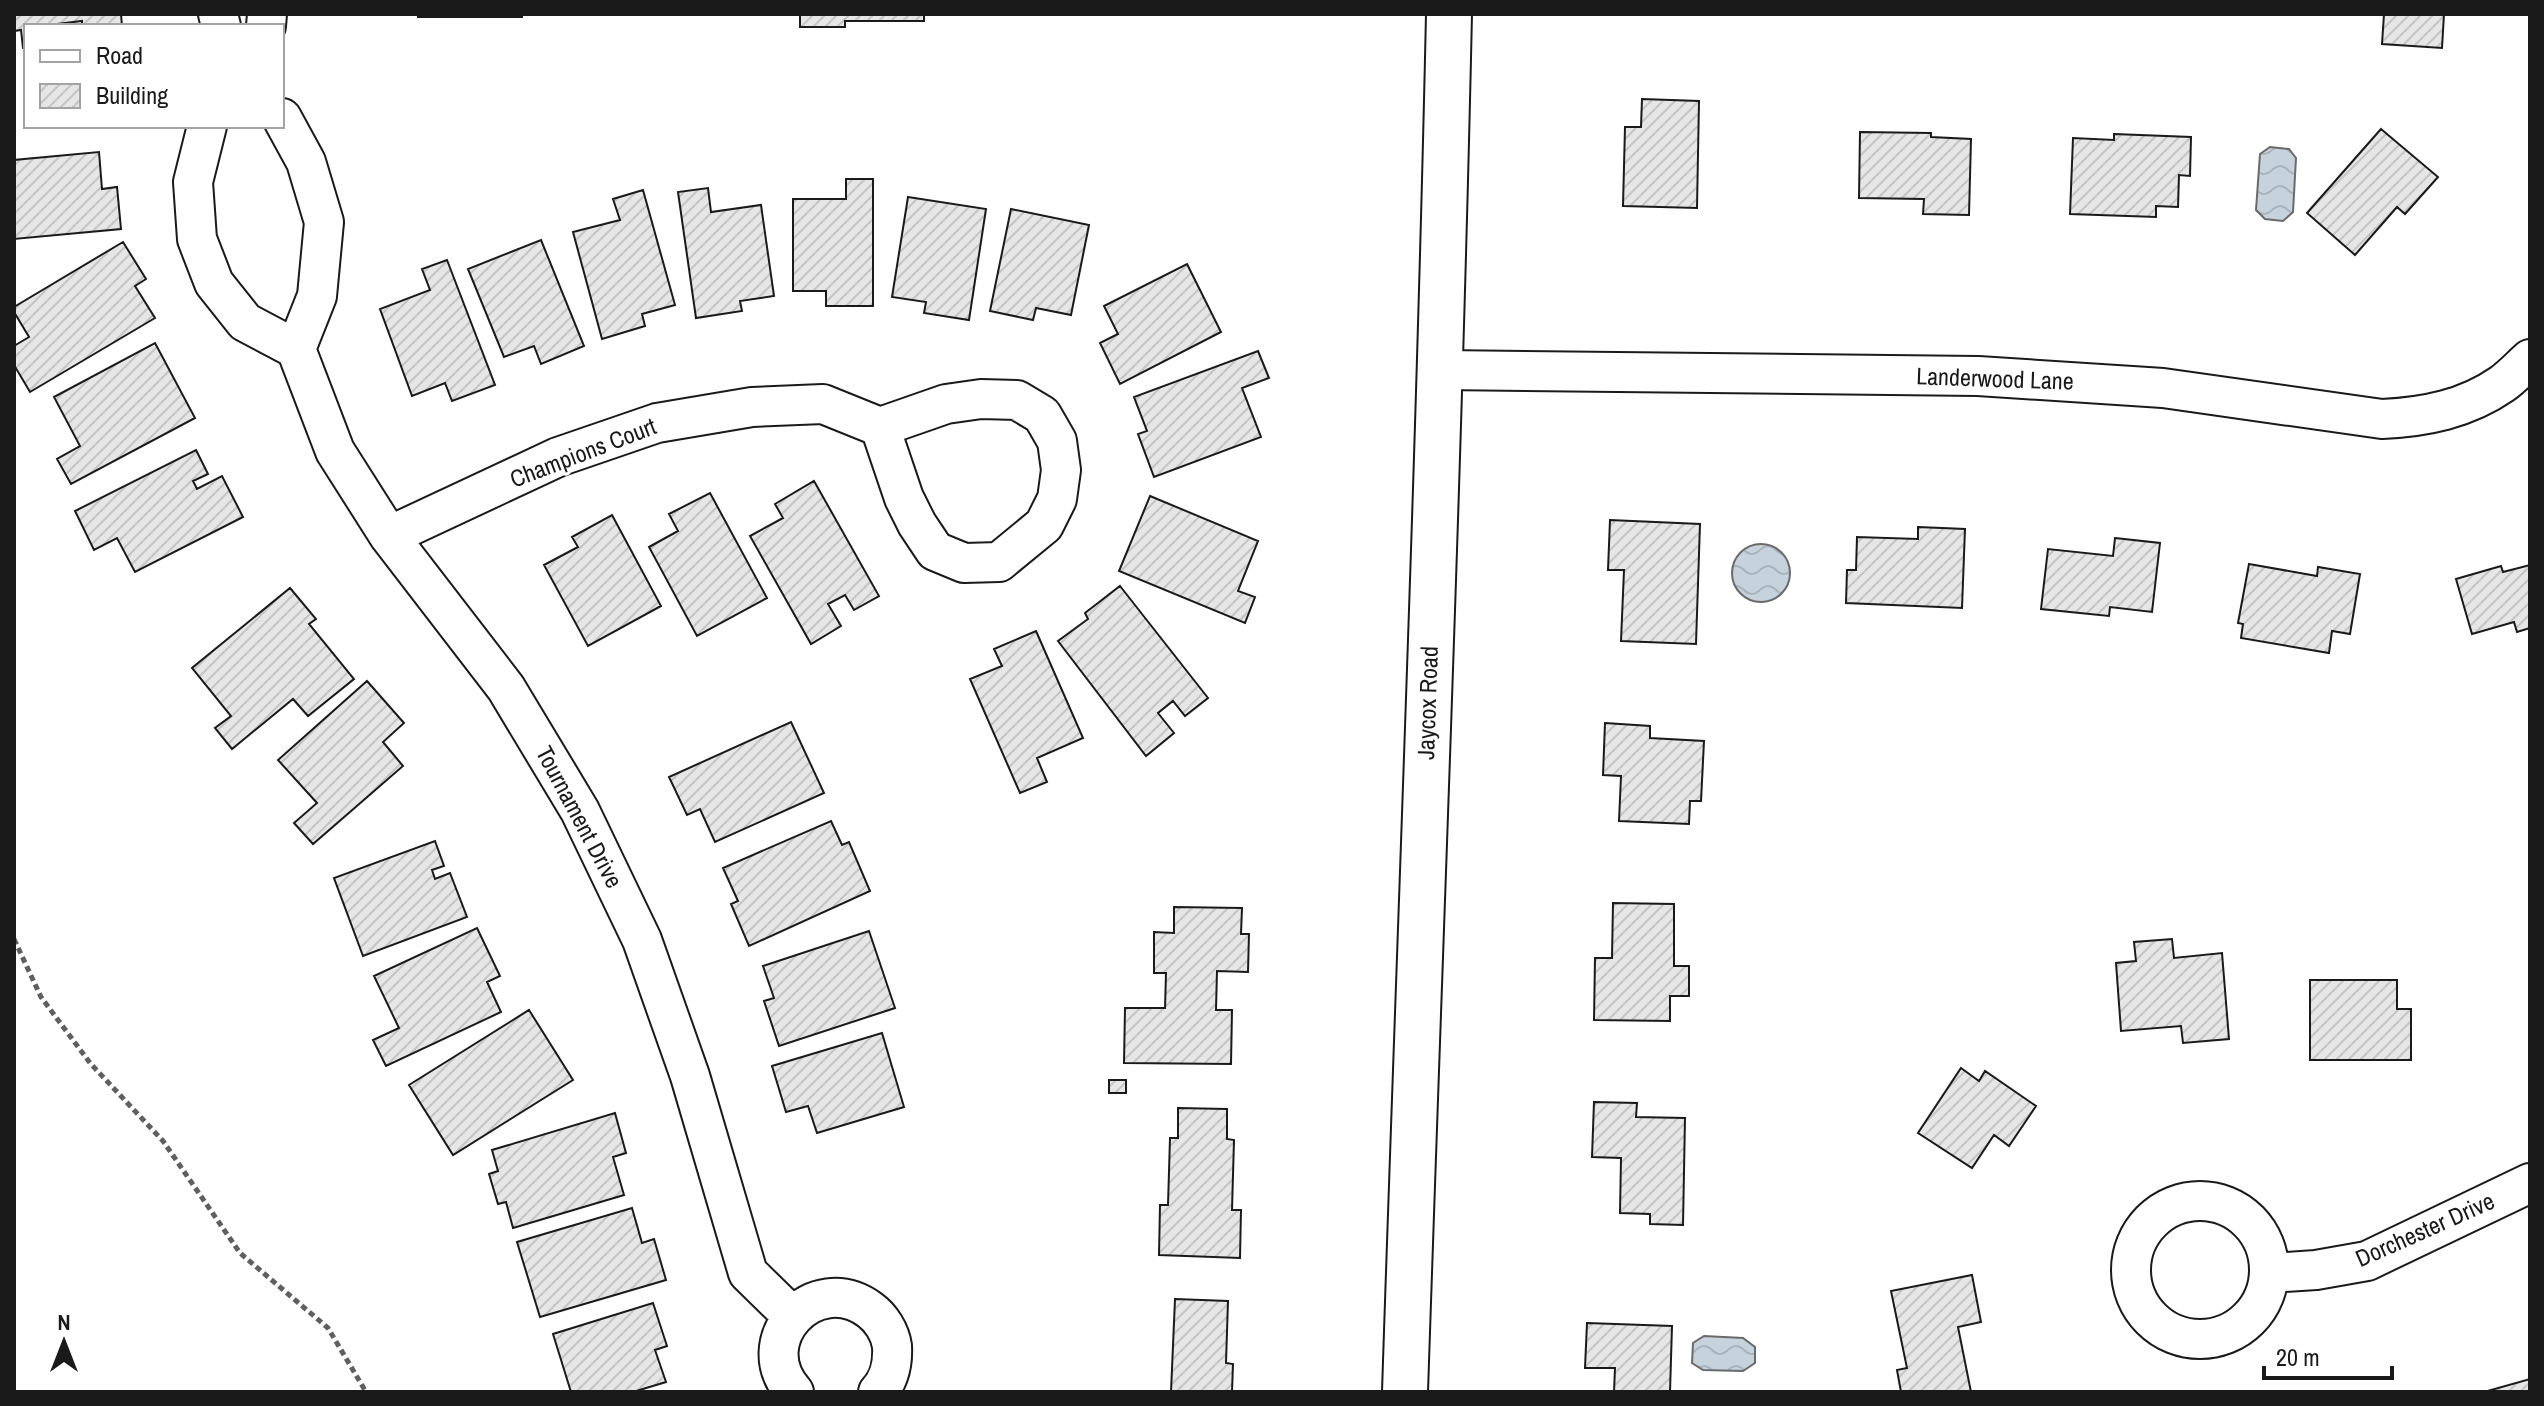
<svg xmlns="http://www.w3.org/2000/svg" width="2544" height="1406" font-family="'Archivo Narrow',sans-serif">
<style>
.water{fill:url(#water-waves);stroke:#6a6a6a;stroke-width:2}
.building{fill:url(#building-hatch);stroke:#1a1a1a;stroke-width:2}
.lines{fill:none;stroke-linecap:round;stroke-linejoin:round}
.minor-casing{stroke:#1a1a1a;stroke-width:42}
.tertiary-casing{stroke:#1a1a1a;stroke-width:48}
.path{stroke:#5f5f5f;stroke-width:5;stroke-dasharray:6 4;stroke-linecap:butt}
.minor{stroke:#fff;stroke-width:38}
.tertiary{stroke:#fff;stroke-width:44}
.labels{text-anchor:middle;stroke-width:6;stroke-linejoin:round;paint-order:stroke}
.street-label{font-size:24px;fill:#1a1a1a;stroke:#fff}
</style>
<defs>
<pattern id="water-waves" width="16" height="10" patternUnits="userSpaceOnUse" patternTransform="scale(2)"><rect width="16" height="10" fill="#c6d2dc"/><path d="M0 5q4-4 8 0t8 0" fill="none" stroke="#aab4bc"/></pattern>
<pattern id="building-hatch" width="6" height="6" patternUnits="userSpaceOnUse" patternTransform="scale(2)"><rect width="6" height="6" fill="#e6e6e6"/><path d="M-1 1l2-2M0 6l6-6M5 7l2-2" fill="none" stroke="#c5c5c5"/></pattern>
</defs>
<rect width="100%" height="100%" fill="#fff"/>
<path class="water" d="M2270 147 2289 149 2296 158 2293 212 2283 221 2265 219 2256 210 2260 154Z
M1732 573a29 29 0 1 1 58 0a29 29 0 1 1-58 0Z
M1704 1336 1743 1338 1755 1347V1363L1743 1371 1703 1370 1692 1363 1693 1343Z"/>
<path class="building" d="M14 14H121L122 26H82V21L58 24V26H26V48H23L21 30 14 31Z
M418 14H522V17H418Z
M800 14H924V21H845V27H800Z
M2384 14H2444L2442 48 2382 44Z
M1642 99 1699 101 1697 208 1623 206 1625 127H1641Z
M2381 129 2438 177 2405 214 2397 207 2355 255 2307 213Z
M1860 132 1931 133V137L1971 139 1969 215 1923 214 1924 199 1859 198Z
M2114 134 2191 137 2190 176 2179 175 2178 207 2156 206V217L2070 214 2073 138 2114 140Z
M99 152 102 189 117 187 121 229 14 239V160Z
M846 179H873V306H826V291H793V199H846Z
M708 188 711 212 761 205 774 296 740 301 742 311 696 318 678 192Z
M643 190 675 305 642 314 645 326 602 339 573 232 620 220 613 199Z
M908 197 986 209 969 320 924 313 926 302 892 297Z
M1011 209 1089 225 1071 315 1036 308 1033 320 990 311Z
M541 240 584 346 541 364 534 346 504 357 468 269Z
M123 242 146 279 135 286 155 318 30 392 14 365V346L29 337 14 312V307Z
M447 260 495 385 452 401 445 383 412 396 380 309 430 290 422 269Z
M1187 264 1221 332 1120 384 1100 343 1118 334 1104 306Z
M155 343 195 418 71 484 57 459 80 446 54 397Z
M1258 351 1269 378 1242 388 1261 437 1154 477 1138 434 1147 431 1134 397Z
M196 450 208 474 193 481 197 489 222 476 243 517 135 572 117 538 94 550 75 511Z
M814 481 879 596 854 610 845 595 828 604 841 626 811 644 750 536 783 518 775 504Z
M710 493 767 598 697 636 649 547 678 531 669 514Z
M1150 496 1258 541 1238 591 1255 597 1245 623 1119 571Z
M612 515 661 606 588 646 544 565 578 547 572 537Z
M1610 520 1700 524 1696 644 1621 641 1624 570H1608Z
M1918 527 1965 529 1962 608 1846 603 1847 570H1856L1857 537 1918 539Z
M2115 538 2160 543 2152 612 2110 607 2109 616 2041 609 2048 549 2113 556Z
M2249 564 2317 576 2318 567 2360 574 2350 634 2332 631 2329 653 2241 638 2243 624 2238 623Z
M2530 565V628L2517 632 2514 622 2472 634 2456 579 2501 566 2503 572Z
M1120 586 1208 698 1185 716 1173 701 1158 713 1174 733 1146 756 1058 641 1088 619 1085 613Z
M290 588 316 619 309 624 354 679 308 716 293 699 232 749 215 728 231 716 192 668Z
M1036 631 1083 738 1037 758 1047 782 1020 793 970 679 1002 666 994 649Z
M367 681 404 723 383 742 403 766 313 844 294 823 317 803 278 760Z
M791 722 824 793 715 842 700 809 687 815 669 777Z
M1605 723 1650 726V738L1704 741 1701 801H1690L1689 824 1619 821 1621 776 1603 775Z
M831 821 842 845 849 842 870 891 749 946 731 904 738 901 723 868Z
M435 841 444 866 432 870 435 879 450 873 467 917 363 956 334 878Z
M1613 903 1674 904V966H1689V996H1670V1021L1594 1020 1595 958H1612Z
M1174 907 1242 908 1241 934H1249L1248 972 1217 971 1216 1010H1232L1231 1064 1124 1063 1125 1008H1165L1166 973H1154V932L1174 933Z
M477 928 500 976 487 982 501 1012 386 1066 373 1040 399 1028 374 976Z
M869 931 895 1008 779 1046 764 1001 774 998 763 966Z
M2172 939 2174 958 2222 953 2229 1039 2183 1043 2181 1026 2121 1031 2116 963 2136 961 2134 942Z
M2310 980H2397V1009H2411V1060H2310Z
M529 1010 573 1080 453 1155 409 1085Z
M882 1033 904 1107 817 1133 808 1106 786 1112 772 1066Z
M1961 1068 1979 1081 1985 1071 2036 1106 2009 1146 1994 1135 1972 1168 1918 1133Z
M1109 1080H1126V1093H1109Z
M1594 1102 1637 1103 1636 1117 1685 1118 1683 1225 1650 1224V1214L1620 1213 1621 1158 1592 1157Z
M1178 1108 1227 1109V1139L1234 1140 1232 1210H1241L1240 1258 1159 1255 1160 1205H1168L1170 1138H1178Z
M615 1113 626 1153 613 1157 624 1195 513 1228 506 1202 498 1204 489 1174 498 1171 492 1150Z
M632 1208 642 1243 654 1239 666 1280 540 1317 517 1242Z
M1972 1275 1981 1322 1958 1327 1971 1392H1901L1897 1370 1907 1368 1891 1291Z
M1175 1299 1228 1301 1226 1363 1233 1364 1232 1392H1171Z
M653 1303 667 1346 655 1350 666 1382 633 1392H571L553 1334Z
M1587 1323 1672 1326 1670 1392H1614L1615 1368H1585Z
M2530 1379V1392H2484Z"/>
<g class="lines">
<defs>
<path id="minor" d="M218 14 221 26
M266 26 267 14
M282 118 306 162 324 222 317 296 296 349
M207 126 193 182 197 239 214 283 245 322 296 349 335 451 389 536 506 688 580 811 642 940 690 1076 748 1273 792 1316
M1442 370 1978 376 2163 388 2382 419C2425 417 2466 409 2502 384 2512 377 2521 367 2530 359
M389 536 558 457 657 423 752 407 823 404 880 427 946 404 981 399 1017 400 1042 415 1057 441 1061 470 1057 499 1044 525 999 562 964 563 935 551 917 524 904 498 880 427
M2131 1270a69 69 0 1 1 138 0a69 69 0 1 1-138 0Z
M2270 1273 2316 1270 2367 1261 2530 1183
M794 1392C748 1341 814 1269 870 1310 881 1318 890 1332 892 1346 893 1364 890 1379 878 1392"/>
<path id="tertiary" d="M1405 1392C1420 933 1439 473 1449 14"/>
</defs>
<use href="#minor" class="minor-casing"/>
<use href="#tertiary" class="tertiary-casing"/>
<path class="path" d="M14 939 41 997 90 1063 163 1141 240 1253 328 1328 366 1392"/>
<use href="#minor" class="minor"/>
<use href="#tertiary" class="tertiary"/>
</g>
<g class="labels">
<g class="street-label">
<text transform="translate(1995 379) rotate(2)" y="8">Landerwood Lane</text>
<text transform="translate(583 453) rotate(-21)" y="8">Champions Court</text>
<text transform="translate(1428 703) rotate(-88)" y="8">Jaycox Road</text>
<text transform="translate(579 817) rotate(62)" y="8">Tournament Drive</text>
<text transform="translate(2425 1230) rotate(-24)" y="8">Dorchester Drive</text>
</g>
</g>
<rect width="2544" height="1406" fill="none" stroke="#1a1a1a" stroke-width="32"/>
<rect x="24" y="24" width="260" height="104" fill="#ffffff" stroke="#a3a3a3" stroke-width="2"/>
<rect x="40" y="50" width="40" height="12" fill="#ffffff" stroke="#a3a3a3" stroke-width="2"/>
<text x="96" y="64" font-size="24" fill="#1a1a1a">Road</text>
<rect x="40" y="84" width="40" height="24" fill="url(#building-hatch)" stroke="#a3a3a3" stroke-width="2"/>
<text x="96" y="104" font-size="24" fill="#1a1a1a">Building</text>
<g transform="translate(64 1342)" stroke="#ffffff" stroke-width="6" paint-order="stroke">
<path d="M0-6L14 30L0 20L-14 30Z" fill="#1a1a1a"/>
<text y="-12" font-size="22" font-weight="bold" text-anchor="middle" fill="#1a1a1a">N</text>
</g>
<path d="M2264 1366v12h128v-12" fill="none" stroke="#1a1a1a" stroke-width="4"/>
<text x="2276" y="1366" font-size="24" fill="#1a1a1a" stroke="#ffffff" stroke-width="6" paint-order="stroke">20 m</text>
</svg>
